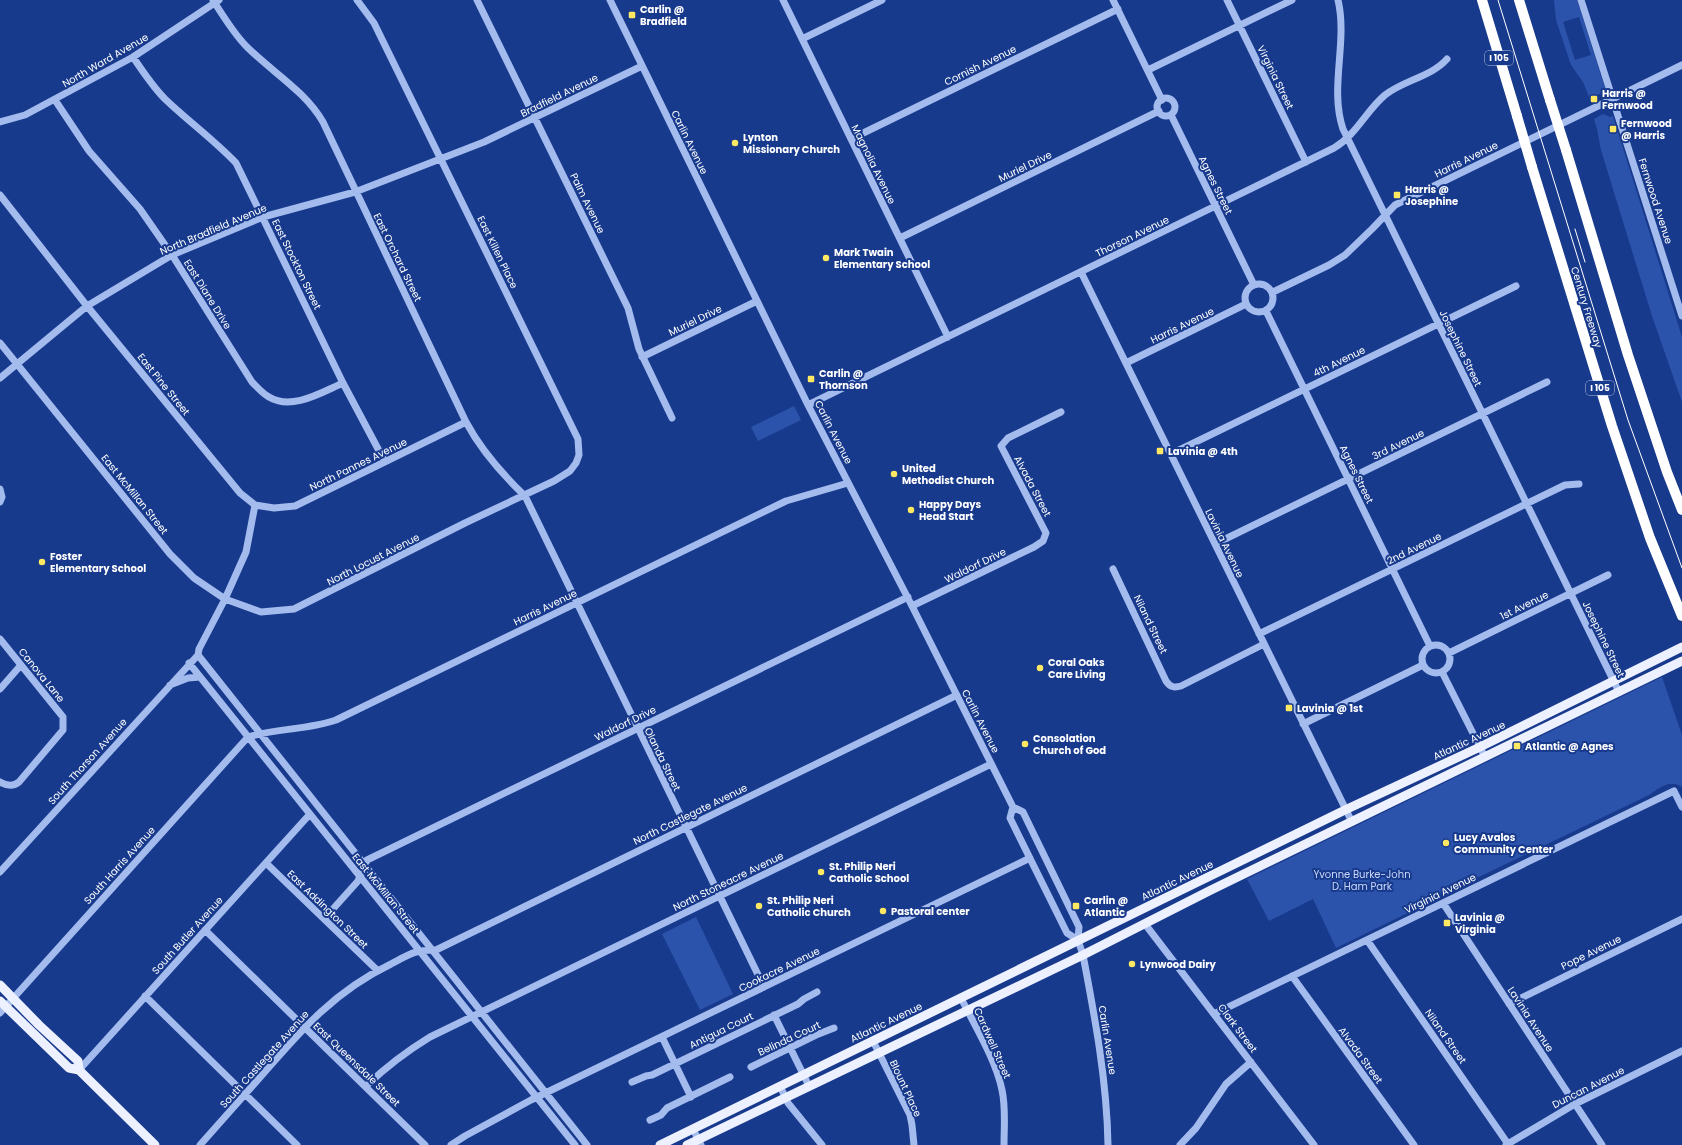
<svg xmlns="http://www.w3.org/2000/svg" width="1682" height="1145" font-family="Poppins,sans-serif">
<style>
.green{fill:#2b53ab;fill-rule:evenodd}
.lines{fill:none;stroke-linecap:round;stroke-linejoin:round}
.minor{stroke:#a4bbee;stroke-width:7}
.major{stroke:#ecf0ff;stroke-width:9}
.highway{stroke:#fff;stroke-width:10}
.tram{stroke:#fff;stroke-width:1}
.highway-bridge{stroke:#fff;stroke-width:10}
.poi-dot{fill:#ffe962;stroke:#183a8d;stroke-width:1.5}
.labels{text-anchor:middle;stroke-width:4;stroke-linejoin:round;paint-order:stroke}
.shield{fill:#183a8d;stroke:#bac4dd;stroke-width:1}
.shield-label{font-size:9px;font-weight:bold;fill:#fff}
.poi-label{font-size:10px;font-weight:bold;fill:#fff;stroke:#183a8d;text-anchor:start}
.street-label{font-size:10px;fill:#fff;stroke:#183a8d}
.park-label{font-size:10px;fill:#cad9fa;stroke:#183a8d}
</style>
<rect width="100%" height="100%" fill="#183a8d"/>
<path class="green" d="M1554 0H1577L1605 88V91L1590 99 1583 82 1571 65 1556 20ZM1579 17 1591 55 1575 60 1563 22Z
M1603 114 1610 117 1613 116 1682 337V402L1652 316 1601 150 1597 129 1594 119Z
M794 406 801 420 758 441 751 427Z
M1662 677 1682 735V787C1669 779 1660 788 1649 795L1427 902 1424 905 1336 948 1313 899 1269 921 1247 879Z
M696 917 733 994 700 1010 662 934Z"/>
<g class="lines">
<path class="minor" d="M213 0C223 16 234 34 247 47 272 72 305 91 323 122L466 422C481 450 502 474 525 496L764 987
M477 0 628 308 639 349 672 418
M610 0 808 405 912 606 1013 807 1010 818 1067 933 1078 940
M783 0 948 337
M1113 0 1162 100
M1227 0 1306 162
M1338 0C1348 42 1329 88 1343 129L1619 692
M1581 0 1682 316
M802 39 882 0
M133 57C143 72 153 87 165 99 188 121 214 140 236 163L343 383 385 462
M1148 70 1292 0
M1157 107a9 9 0 1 1 18 0a9 9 0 1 1-18 0Z
M55 100 89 151 140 209 172 255 252 382C257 387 263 394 269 397 292 411 322 392 343 383
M1171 115 1254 285
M0 122 25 115 133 57 219 0
M851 139 1118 9
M0 195 87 306 240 493 255 505 246 552 225 599 261 612 294 609 465 523 554 481 570 471 576 463 579 455 578 439 374 23 357 0
M900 238 1159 111
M1081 272 1352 822
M1245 298a14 14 0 1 1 28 0a14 14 0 1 1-28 0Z
M1273 292 1329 265 1345 255 1372 229 1395 205 1682 65
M1266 311 1430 646
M0 343 170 554 194 578 225 599 199 649 198 655 0 872
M642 357 757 301
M1126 363 1246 304
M0 378 87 306 172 255 263 217 355 192 484 142 642 66
M808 405 1334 148C1356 135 1366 111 1385 95 1404 80 1431 77 1447 59
M1171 454 1516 286
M0 489 2 497 0 502
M255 505 274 508 295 506 466 422
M1215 544 1547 382
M1113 569 1166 681C1170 687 1174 688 1181 686L1264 644
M912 606 1034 547 1043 541 1046 533 1001 446 1008 438 1061 412
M1259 634 1565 485 1579 484
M0 639 63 717V730L19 782C13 787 7 786 0 782
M1422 659a14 14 0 1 1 28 0a14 14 0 1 1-28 0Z
M1449 653 1608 575
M198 655 587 1145
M189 663 575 1145
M1442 672 1485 757
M170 685 188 678 200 677
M0 689 21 665
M1303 724 1423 665
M1013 807 1023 812 1079 927 1078 940 1083 955C1095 1018 1107 1081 1108 1145
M266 863 377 970
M1443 903 1602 1145
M324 919 358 881 367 860 908 597
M1145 924 1314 1145
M205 930 425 1145
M1367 940 1508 1144
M1292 976 1414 1145
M145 996 297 1145
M961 998C975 1026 996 1060 1002 1090 1006 1108 1004 1127 1004 1145
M1509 1004 1682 919
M0 1013 248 737C276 728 308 730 336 720L786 501 848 483
M1214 1014 1674 791 1682 807
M774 1015 809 1086
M662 1037 691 1097
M873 1041 910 1115 912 1125 914 1145
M751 1067 816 1035 834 1028
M79 1070 310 814
M632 1082 646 1076 652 1075 798 1004 804 999 817 992
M366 1086C386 1067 407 1051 430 1037L991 764
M780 1086 788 1103 822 1145
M650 1120 661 1115 667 1108 730 1077
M693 1129 701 1145
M200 1145C221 1121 242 1098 263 1074 303 1028 335 991 391 964 408 955 416 949 436 950L957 695
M451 1145 465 1136 531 1100 1030 858
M1180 1145 1196 1128 1226 1084 1251 1062
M1506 1145 1575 1104 1682 1051"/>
<path class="major" d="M0 985 39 1025 78 1061 79 1070
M0 1001 69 1068 79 1070 155 1145
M660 1145 1165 898 1345 810 1480 747 1682 647
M687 1145 1083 955 1211 890 1682 661"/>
<path class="highway" d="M1482 0 1517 116
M1519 0 1550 100
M1566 150 1628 355 1667 472 1682 510
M1532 167 1612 426 1650 538 1682 616"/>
<path class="tram" d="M1498 0 1628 420 1682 568
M1575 229 1585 262"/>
<path class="highway-bridge" d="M1550 100 1566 150
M1517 116 1532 167"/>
</g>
<g class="poi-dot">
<rect x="628" y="11" width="8" height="8" rx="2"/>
<rect x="1590" y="95" width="8" height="8" rx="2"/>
<rect x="1609" y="125" width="8" height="8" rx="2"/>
<circle cx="735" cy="143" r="4"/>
<rect x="1393" y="191" width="8" height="8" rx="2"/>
<circle cx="826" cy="258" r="4"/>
<rect x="807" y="375" width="8" height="8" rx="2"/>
<rect x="1156" y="447" width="8" height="8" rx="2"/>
<circle cx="894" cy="474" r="4"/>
<circle cx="911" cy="510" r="4"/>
<circle cx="42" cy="562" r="4"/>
<circle cx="1040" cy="668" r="4"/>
<rect x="1285" y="704" width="8" height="8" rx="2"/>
<circle cx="1025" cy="744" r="4"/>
<rect x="1513" y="742" width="8" height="8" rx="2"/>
<circle cx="1446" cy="843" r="4"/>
<circle cx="821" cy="872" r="4"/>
<circle cx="759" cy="906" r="4"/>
<rect x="1072" y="902" width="8" height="8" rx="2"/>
<circle cx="883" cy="911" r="4"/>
<rect x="1443" y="919" width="8" height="8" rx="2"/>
<circle cx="1132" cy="964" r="4"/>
</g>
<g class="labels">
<g class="shield">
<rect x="1485" y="51" width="28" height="14" rx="3"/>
<rect x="1586" y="381" width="28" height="14" rx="3"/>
</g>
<g class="shield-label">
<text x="1499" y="61">I 105</text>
<text x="1600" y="391">I 105</text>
</g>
<g class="poi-label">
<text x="640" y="13">Carlin @<tspan x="640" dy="12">Bradfield</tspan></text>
<text x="1602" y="97">Harris @<tspan x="1602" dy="12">Fernwood</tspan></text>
<text x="1621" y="127">Fernwood<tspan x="1621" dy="12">@ Harris</tspan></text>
<text x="743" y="141">Lynton<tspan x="743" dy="12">Missionary Church</tspan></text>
<text x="1405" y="193">Harris @<tspan x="1405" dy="12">Josephine</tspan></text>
<text x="834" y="256">Mark Twain<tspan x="834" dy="12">Elementary School</tspan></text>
<text x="819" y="377">Carlin @<tspan x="819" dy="12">Thornson</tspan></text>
<text x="1168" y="455">Lavinia @ 4th</text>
<text x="902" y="472">United<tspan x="902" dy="12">Methodist Church</tspan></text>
<text x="919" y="508">Happy Days<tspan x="919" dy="12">Head Start</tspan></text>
<text x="50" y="560">Foster<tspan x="50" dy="12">Elementary School</tspan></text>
<text x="1048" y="666">Coral Oaks<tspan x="1048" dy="12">Care Living</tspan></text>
<text x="1297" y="712">Lavinia @ 1st</text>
<text x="1033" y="742">Consolation<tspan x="1033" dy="12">Church of God</tspan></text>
<text x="1525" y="750">Atlantic @ Agnes</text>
<text x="1454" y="841">Lucy Avalos<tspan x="1454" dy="12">Community Center</tspan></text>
<text x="829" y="870">St. Philip Neri<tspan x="829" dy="12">Catholic School</tspan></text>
<text x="767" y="904">St. Philip Neri<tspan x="767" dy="12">Catholic Church</tspan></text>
<text x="1084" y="904">Carlin @<tspan x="1084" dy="12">Atlantic</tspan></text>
<text x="891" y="915">Pastoral center</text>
<text x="1455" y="921">Lavinia @<tspan x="1455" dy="12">Virginia</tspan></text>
<text x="1140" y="968">Lynwood Dairy</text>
</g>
<g class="street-label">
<text transform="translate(105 60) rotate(-30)" y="4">North Ward Avenue</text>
<text transform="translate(980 65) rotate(-26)" y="4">Cornish Avenue</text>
<text transform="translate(1276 77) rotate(64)" y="4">Virginia Street</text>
<text transform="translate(559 95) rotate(-26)" y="4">Bradfield Avenue</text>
<text transform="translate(690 142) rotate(64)" y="4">Carlin Avenue</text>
<text transform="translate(1466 159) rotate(-26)" y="4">Harris Avenue</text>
<text transform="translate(874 164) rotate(64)" y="4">Magnolia Avenue</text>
<text transform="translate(1025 166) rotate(-26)" y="4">Muriel Drive</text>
<text transform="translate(1216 185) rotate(64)" y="4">Agnes Street</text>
<text transform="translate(1656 201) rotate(72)" y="4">Fernwood Avenue</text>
<text transform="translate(588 203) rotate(64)" y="4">Palm Avenue</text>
<text transform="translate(213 229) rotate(-23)" y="4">North Bradfield Avenue</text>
<text transform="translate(1132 236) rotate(-26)" y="4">Thorson Avenue</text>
<text transform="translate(498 252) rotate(64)" y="4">East Killen Place</text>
<text transform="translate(398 257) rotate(64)" y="4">East Orchard Street</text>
<text transform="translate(297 264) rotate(64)" y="4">East Stockton Street</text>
<text transform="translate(208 294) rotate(58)" y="4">East Diane Drive</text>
<text transform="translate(1587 307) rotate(73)" y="4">Century Freeway</text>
<text transform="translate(695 320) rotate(-26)" y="4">Muriel Drive</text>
<text transform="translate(1182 325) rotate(-26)" y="4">Harris Avenue</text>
<text transform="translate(1461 348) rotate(64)" y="4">Josephine Street</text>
<text transform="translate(1339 361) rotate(-26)" y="4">4th Avenue</text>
<text transform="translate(164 384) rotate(51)" y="4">East Pine Street</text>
<text transform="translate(834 432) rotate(63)" y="4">Carlin Avenue</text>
<text transform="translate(1398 444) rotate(-26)" y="4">3rd Avenue</text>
<text transform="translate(358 464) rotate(-26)" y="4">North Pannes Avenue</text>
<text transform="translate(1357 474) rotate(64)" y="4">Agnes Street</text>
<text transform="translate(1033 486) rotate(62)" y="4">Alvada Street</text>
<text transform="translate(135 494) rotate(51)" y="4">East McMillan Street</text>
<text transform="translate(1225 543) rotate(64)" y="4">Lavinia Avenue</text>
<text transform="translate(1414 548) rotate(-26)" y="4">2nd Avenue</text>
<text transform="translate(373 559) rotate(-27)" y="4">North Locust Avenue</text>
<text transform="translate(975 565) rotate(-26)" y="4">Waldorf Drive</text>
<text transform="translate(1524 605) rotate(-26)" y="4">1st Avenue</text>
<text transform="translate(545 607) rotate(-26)" y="4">Harris Avenue</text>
<text transform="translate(1151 624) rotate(64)" y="4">Niland Street</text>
<text transform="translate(1604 639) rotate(64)" y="4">Josephine Street</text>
<text transform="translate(42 675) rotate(51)" y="4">Canova Lane</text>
<text transform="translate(981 721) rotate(63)" y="4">Carlin Avenue</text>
<text transform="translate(625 723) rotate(-26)" y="4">Waldorf Drive</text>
<text transform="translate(1469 740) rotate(-25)" y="4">Atlantic Avenue</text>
<text transform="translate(663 759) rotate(64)" y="4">Olanda Street</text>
<text transform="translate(87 761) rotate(-48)" y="4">South Thorson Avenue</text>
<text transform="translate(690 814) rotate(-26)" y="4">North Castlegate Avenue</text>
<text transform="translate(119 865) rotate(-48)" y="4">South Harris Avenue</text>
<text transform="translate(1177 880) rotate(-26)" y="4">Atlantic Avenue</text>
<text transform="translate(728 881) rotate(-26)" y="4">North Stoneacre Avenue</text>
<text transform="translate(386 893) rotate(51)" y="4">East McMillan Street</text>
<text transform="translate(1440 893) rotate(-26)" y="4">Virginia Avenue</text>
<text transform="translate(328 909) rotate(44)" y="4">East Addington Street</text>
<text transform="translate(187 935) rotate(-48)" y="4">South Butler Avenue</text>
<text transform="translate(1591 952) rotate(-26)" y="4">Pope Avenue</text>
<text transform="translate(779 969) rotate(-26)" y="4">Cookacre Avenue</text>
<text transform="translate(1531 1019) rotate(57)" y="4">Lavinia Avenue</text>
<text transform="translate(886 1022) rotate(-26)" y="4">Atlantic Avenue</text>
<text transform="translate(1238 1028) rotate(53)" y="4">Clark Street</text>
<text transform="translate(721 1030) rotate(-26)" y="4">Antigua Court</text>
<text transform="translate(1446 1036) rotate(55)" y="4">Niland Street</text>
<text transform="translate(789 1038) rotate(-25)" y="4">Belinda Court</text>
<text transform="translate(1108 1040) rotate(81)" y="4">Carlin Avenue</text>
<text transform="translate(993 1043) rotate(66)" y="4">Cardwell Street</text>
<text transform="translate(1361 1055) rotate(54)" y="4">Alvada Street</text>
<text transform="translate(264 1059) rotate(-48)" y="4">South Castlegate Avenue</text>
<text transform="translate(357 1064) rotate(44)" y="4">East Queensdale Street</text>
<text transform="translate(1588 1087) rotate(-27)" y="4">Duncan Avenue</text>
<text transform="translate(906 1088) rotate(65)" y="4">Blount Place</text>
</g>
<g class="park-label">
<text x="1362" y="878">Yvonne Burke-John<tspan x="1362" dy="12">D. Ham Park</tspan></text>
</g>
</g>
</svg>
